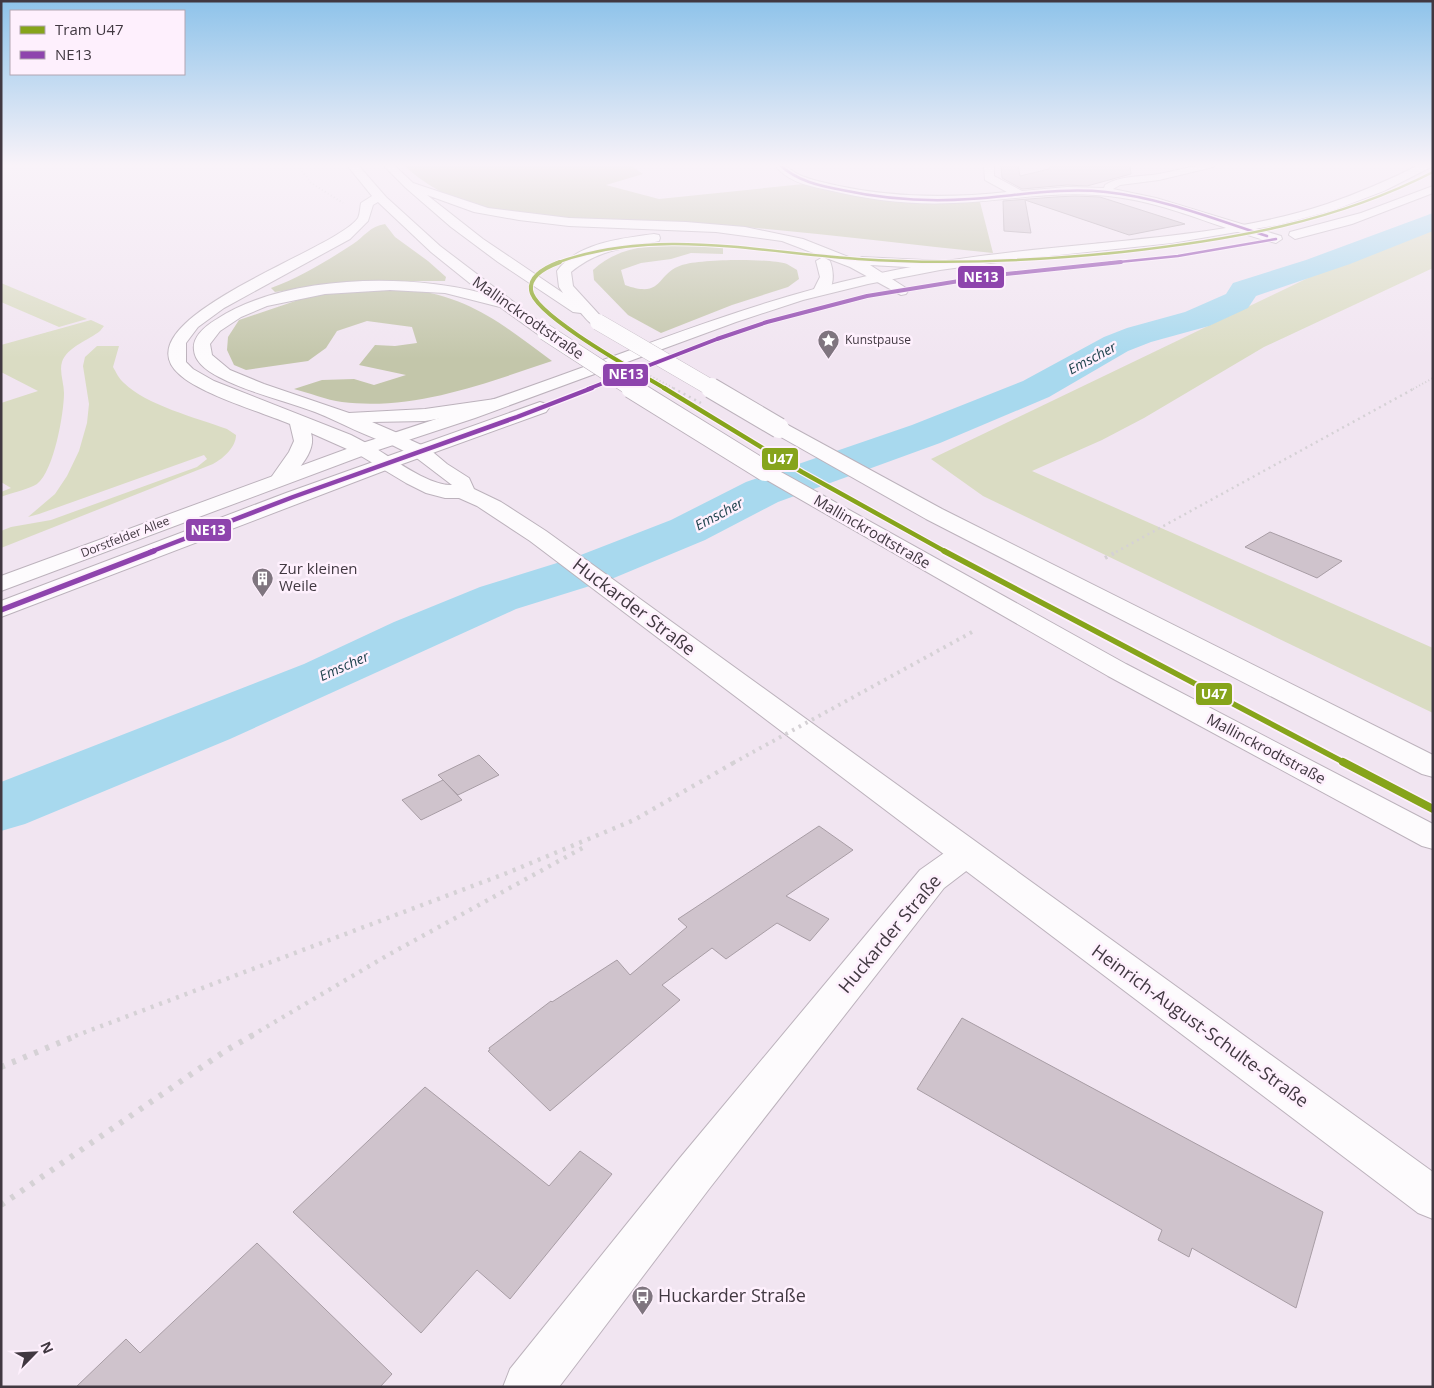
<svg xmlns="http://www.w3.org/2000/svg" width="1434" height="1388" font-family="'Open Sans',sans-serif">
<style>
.green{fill:#dadcc3}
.forest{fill:#c3c6aa}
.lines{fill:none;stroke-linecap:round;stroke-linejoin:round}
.river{fill:#a8d9ee;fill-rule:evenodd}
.building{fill:#cfc3cc;stroke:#a89da5}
.minor-casing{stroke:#bcb2bc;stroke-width:2}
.tertiary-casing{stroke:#bcb2bc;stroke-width:2}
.secondary-casing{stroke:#bcb2bc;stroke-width:2}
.primary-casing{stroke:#bcb2bc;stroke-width:2}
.trunk-casing{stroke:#bcb2bc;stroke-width:2}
.minor{fill:#fdfbfd;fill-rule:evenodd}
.tertiary{fill:#fdfbfd;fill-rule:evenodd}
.secondary{fill:#fdfbfd;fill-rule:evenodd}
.primary{fill:#fdfbfd;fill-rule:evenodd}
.trunk{fill:#fdfbfd;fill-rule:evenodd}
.rail-far4{stroke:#d5d1d5;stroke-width:2;stroke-dasharray:1 2.5;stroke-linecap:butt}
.rail-far3{stroke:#d5d1d5;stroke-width:2.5;stroke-dasharray:2 4;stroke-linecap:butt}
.rail-far2{stroke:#d5d1d5;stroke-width:4;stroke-dasharray:2.5 5;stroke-linecap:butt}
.rail-far1{stroke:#d5d1d5;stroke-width:4.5;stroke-dasharray:3 6;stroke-linecap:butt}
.rail{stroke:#d5d1d5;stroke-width:6;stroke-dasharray:4 8;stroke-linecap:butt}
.trunk-bridge-far1-casing{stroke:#bcb2bc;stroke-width:17;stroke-linecap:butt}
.trunk-bridge-casing{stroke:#bcb2bc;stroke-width:22;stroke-linecap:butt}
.trunk-bridge-far1{stroke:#fdfbfd;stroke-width:16}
.trunk-bridge{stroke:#fdfbfd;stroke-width:20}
.bus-1-far3-casing{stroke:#fef0fd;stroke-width:4.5}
.bus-1-far2-casing{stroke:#fef0fd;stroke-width:5.5}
.bus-1-far1-casing{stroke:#fef0fd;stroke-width:7}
.bus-1-casing{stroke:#fef0fd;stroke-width:9}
.bus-1-far3{stroke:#8e44ad;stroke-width:2.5}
.bus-1-far2{stroke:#8e44ad;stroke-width:4}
.bus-1-far1{stroke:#8e44ad;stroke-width:4.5}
.bus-1{stroke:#8e44ad;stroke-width:5.5}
.tram-1-far4-casing{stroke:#fef0fd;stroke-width:4.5}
.tram-1-far3-casing{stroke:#fef0fd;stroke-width:5.5}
.tram-1-far2-casing{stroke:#fef0fd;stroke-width:7}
.tram-1-far1-casing{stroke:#fef0fd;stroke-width:9}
.tram-1-casing{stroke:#fef0fd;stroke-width:11}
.tram-1-far4{stroke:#86a41b;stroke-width:2.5}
.tram-1-far3{stroke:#86a41b;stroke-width:4}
.tram-1-far2{stroke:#86a41b;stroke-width:4.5}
.tram-1-far1{stroke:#86a41b;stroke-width:5.5}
.tram-1{stroke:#86a41b;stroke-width:8}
.labels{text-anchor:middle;stroke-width:5;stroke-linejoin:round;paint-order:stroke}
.far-poi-label{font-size:12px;fill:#413841;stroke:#fef0fd;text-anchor:start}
.far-street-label{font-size:12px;fill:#413841;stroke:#fef0fd}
.far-water-label{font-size:14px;font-style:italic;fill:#1e424d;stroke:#fef0fd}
.street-label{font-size:15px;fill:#413841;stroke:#fef0fd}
.poi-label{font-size:15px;fill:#413841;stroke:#fef0fd;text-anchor:start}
.near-street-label{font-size:18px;fill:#413841;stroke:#fef0fd}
.near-poi-label{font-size:18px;fill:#413841;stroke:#fef0fd;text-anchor:start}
.line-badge{stroke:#fef0fd;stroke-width:2}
.badge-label{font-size:14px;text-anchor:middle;font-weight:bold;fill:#fff}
</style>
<rect width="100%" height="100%" fill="#f1e5f1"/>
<path class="green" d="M1433 228V268L1264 347 1144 418 1102 440 1032 471 1433 648V713L983 496 931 459 1308 278Z
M1 283 87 319 59 327 1 302Z
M91 320 104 326 100 331C89 340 67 347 62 362 59 371 64 383 64 393 64 413 54 471 37 484 30 489 10 493 1 497V492L11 488 1 482V403L38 391 1 372V345Z
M97 346H119L113 367C116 372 119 379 124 383 146 405 197 418 227 429L236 435C236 447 224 458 213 464L1 548V531L11 527 51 520 197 467 207 459 204 455 39 514 28 517 55 494 67 476 79 451 87 423 89 404 83 366 85 357Z"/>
<path class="forest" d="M404 165H630L643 174 606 185 659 199 804 184 920 201 980 202 993 253C903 244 812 232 721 225 639 218 556 224 476 206 454 201 419 181 404 165Z
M385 224 395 237 428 261 446 277 445 281H371L334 284 275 292 271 288C299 278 327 261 353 244 364 237 370 226 385 224Z
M723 245V254L691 253 671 259 641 263 621 270 625 285C664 299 655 274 682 265 701 259 768 258 787 264 790 266 794 268 797 270L799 279 788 287 732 305 661 333 628 315 594 280 593 270C627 238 680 245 723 245Z
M407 289C471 297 502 324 552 361 486 383 414 411 342 402 326 400 310 393 294 389L322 380 354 379 374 385 406 375 359 365 375 345 395 346 417 343 412 327 367 321 337 331 326 348 308 361 246 370 234 365 227 350 228 337 239 320 307 297 329 293Z"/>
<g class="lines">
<path class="river" d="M1433 213V231L1350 264 1256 296 1248 308 1209 326 1151 342 1128 351 1049 397 940 443 778 502 705 540 609 580 516 609 230 739 25 824 1 831V782L304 664 394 622 480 587 573 558 671 520 746 482 912 425 1023 381 1104 337 1127 328 1185 312 1226 294 1233 283 1306 260Z"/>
</g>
<path class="building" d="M1001 165H1018L1020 176 1049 169 1050 165H1130L1131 174 1087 186 1067 185 1022 189 1002 178Z
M1075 196 1100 197 1185 224 1129 235 1025 200 1031 233 1004 231 1003 201 1055 197Z
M1270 532 1342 561 1317 578 1245 547Z
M479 755 499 775 458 795 438 775Z
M443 780 462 800 421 820 402 800Z
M819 826 853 850 786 896 829 919 810 941 777 923 726 959 712 948 662 985 680 1000 550 1111 488 1051 490 1050 489 1048 551 1001 552 1002 617 960 630 975 687 927 678 919Z
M962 1018 1323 1212 1296 1308 1192 1248 1189 1257 1158 1240 1162 1230 917 1089Z
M425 1087 549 1186 580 1151 612 1174 510 1299 477 1270 421 1333 293 1212Z
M257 1243 392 1374 380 1387H76L126 1339 140 1353Z"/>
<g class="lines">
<defs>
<path id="minor" d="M775 165C790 165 789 171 802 176 814 181 827 183 839 186 895 198 951 198 1007 192L985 180 984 165H994V176L1022 191 1067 187 1104 188 1105 185C1121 175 1141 177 1159 174 1178 170 1195 165 1214 165L1213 167 1159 180 1120 185 1113 189 1156 198 1281 236 1282 239 1276 243C1222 230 1171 204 1116 197 1061 189 1007 201 953 203 911 205 869 200 828 190 809 186 787 182 775 165Z
M966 842 978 846 982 854 978 862 944 888 709 1189 559 1387H503L510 1369 679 1159 920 870 954 846Z"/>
<path id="tertiary" d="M395 433 428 448 447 464 469 478 474 489 501 502 546 531 1433 1172V1219L1418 1213 530 541 477 506 459 498H445L426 493 406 483 356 453 353 449 356 445 363 443 370 445C391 457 428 486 452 485L414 456 388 443 385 439 388 435Z"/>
<path id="secondary" d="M363 443 370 445 373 449 370 453 1 591V576Z
M387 457 394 459 397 463 394 467 1 617V601L286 493Z"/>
<path id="primary" d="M1419 165 1433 166 1384 191 1334 210 1278 225 1172 243 1012 260 940 270 868 284 803 300 736 322 475 418 363 455 356 453 353 449 356 445C439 419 521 390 603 360 690 328 776 296 867 276 941 259 1017 251 1092 244 1171 236 1252 229 1327 204 1359 193 1389 180 1419 165Z
M1433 186V193L1352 224 1295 239 1289 235 1290 232 1361 213Z
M540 402 546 404 549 408 546 412 394 467 387 469 380 467 377 463 380 459Z"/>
<path id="trunk" d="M347 165H358L386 197 440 246 553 332 551 335H539L500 307 445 293 390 290 325 294 267 306 241 317 220 331 210 344 212 355 230 370 264 384 349 413 425 409 495 399 501 400 504 404 501 408 495 409 425 421 372 422 402 435 405 439 402 443 395 445C367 438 341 422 315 412 283 400 249 393 219 377 209 372 195 363 194 350 192 336 207 325 217 319 285 275 406 273 482 293L431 252 378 202 373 205 368 221 350 239 224 308 198 327 186 343V362L193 369 214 381 351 435 370 445 373 449 370 453 363 455 356 453 311 433C317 451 298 469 287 483L280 485 273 483 270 479 289 452 294 441 290 424C261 412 200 394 179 374 118 319 337 250 358 218 360 214 360 208 361 203L372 196Z
M383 165H394L413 183 488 208 569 218 686 222 745 227 803 239 856 260 862 257 943 261 950 265 943 269 870 265 906 288 908 291 906 294 901 295 850 267 782 241 716 232 569 226 519 220 474 212 427 195 483 239 563 293 559 287 557 271C577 243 623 238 654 234L659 235 660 238 659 241C625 249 600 248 571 272L573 286 606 322 604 325C592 328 588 321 581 313L573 312 498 262 451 227 406 188Z
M823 257 830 261C835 274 835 299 815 294L813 291 820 277 816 261Z
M779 422 786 424 942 509 1433 755V777L1422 774 926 519 772 432 770 428 772 424Z
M765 465 772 467 1126 664 1433 824V849L1422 846 1108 676 758 475 755 471 758 467Z"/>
</defs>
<use href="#minor" class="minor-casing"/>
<use href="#tertiary" class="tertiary-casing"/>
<use href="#secondary" class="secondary-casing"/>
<use href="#primary" class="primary-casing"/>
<use href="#trunk" class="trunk-casing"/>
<use href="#minor" class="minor"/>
<use href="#tertiary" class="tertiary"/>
<use href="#secondary" class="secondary"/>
<use href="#primary" class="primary"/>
<use href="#trunk" class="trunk"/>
<path class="rail-far4" d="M298 165 311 183 343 203
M607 353 675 389
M1413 389 1433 378"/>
<path class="rail-far3" d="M673 388 701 403
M1116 552 1415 388"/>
<path class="rail-far2" d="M1105 558 1118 551
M733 763 974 631"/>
<path class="rail-far1" d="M75 1036 507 873 634 820 735 762
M251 1036 388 955 586 846"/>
<path class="rail" d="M1 1067 78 1035
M1 1205 225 1051 253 1035"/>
<defs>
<path id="trunk-bridge-far1" d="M598 322 713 389
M545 332 633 389"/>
<path id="trunk-bridge" d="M631 388 765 471
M711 388 779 428"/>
</defs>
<use href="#trunk-bridge-far1" class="trunk-bridge-far1-casing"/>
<use href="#trunk-bridge" class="trunk-bridge-casing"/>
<use href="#trunk-bridge-far1" class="trunk-bridge-far1"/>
<use href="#trunk-bridge" class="trunk-bridge"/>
<defs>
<path id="bus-1-far3" d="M780 165C797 181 820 186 842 190 884 199 928 202 970 199 1016 196 1061 187 1106 192 1162 198 1214 219 1267 236
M1109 263 1178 256 1276 239"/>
<path id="bus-1-far2" d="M588 389 717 339 767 322 867 296 996 275 1121 262"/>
<path id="bus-1-far1" d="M150 552 293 497 517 417 592 388"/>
<path id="bus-1" d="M1 610 154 551"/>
</defs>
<use href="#bus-1-far3" class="bus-1-far3-casing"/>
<use href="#bus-1-far2" class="bus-1-far2-casing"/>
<use href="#bus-1-far1" class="bus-1-far1-casing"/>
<use href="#bus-1" class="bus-1-casing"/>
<use href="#bus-1-far3" class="bus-1-far3"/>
<use href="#bus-1-far2" class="bus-1-far2"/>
<use href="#bus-1-far1" class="bus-1-far1"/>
<use href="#bus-1" class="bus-1"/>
<defs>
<path id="tram-1-far4" d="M556 263C654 227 758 252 858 259 946 265 1035 261 1122 252 1230 240 1336 222 1433 172"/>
<path id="tram-1-far3" d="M560 262C549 266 529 275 531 290 533 315 641 374 666 389"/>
<path id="tram-1-far2" d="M664 388 802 472 946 552"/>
<path id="tram-1-far1" d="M944 551 1345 763"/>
<path id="tram-1" d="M1343 762 1433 809"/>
</defs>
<use href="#tram-1-far4" class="tram-1-far4-casing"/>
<use href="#tram-1-far3" class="tram-1-far3-casing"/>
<use href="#tram-1-far2" class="tram-1-far2-casing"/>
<use href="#tram-1-far1" class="tram-1-far1-casing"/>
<use href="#tram-1" class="tram-1-casing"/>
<use href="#tram-1-far4" class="tram-1-far4"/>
<use href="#tram-1-far3" class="tram-1-far3"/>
<use href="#tram-1-far2" class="tram-1-far2"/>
<use href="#tram-1-far1" class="tram-1-far1"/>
<use href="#tram-1" class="tram-1"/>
</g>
<linearGradient id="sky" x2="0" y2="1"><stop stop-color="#8ec3ea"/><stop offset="0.46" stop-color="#f9f3f9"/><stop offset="1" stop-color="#f9f3f9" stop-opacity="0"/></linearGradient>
<rect width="1434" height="359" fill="url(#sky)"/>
<defs>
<symbol id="sight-pin" viewBox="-11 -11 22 30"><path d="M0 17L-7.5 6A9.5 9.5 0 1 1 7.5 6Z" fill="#7f757f" stroke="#fef0fd"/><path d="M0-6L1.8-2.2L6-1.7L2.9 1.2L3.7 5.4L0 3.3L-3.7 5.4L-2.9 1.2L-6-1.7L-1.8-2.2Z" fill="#fff"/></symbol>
<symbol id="building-pin" viewBox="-11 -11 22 30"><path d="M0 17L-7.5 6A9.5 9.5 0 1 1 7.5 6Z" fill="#7f757f" stroke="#fef0fd"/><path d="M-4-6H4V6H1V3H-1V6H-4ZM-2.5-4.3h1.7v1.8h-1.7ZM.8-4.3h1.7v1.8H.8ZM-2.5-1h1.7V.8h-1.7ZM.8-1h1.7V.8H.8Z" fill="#fff"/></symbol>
<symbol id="bus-pin" viewBox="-11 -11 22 30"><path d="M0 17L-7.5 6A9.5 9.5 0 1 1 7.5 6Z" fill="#7f757f" stroke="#fef0fd"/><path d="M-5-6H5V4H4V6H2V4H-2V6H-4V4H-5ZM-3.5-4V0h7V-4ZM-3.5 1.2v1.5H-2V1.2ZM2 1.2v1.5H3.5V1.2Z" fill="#fff"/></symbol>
</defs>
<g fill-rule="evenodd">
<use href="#sight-pin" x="816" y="328" width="25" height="34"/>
<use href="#building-pin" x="250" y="566" width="25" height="34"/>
<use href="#bus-pin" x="630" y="1284" width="25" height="34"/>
</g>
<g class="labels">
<g class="far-poi-label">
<text x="845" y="344">Kunstpause</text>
</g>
<g class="far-street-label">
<text transform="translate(125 537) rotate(-21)" y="4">Dorstfelder Allee</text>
</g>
<g class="far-water-label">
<text transform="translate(1092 358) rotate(-28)" y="5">Emscher</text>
<text transform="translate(719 514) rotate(-28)" y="5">Emscher</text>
<text transform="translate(344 666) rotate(-24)" y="5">Emscher</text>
</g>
<g class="street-label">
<text transform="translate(528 318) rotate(35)" y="5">Mallinckrodtstraße</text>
<text transform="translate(872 532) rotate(30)" y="5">Mallinckrodtstraße</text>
<text transform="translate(1266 749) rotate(28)" y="5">Mallinckrodtstraße</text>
</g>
<g class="poi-label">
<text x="279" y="574">Zur kleinen<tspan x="279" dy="17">Weile</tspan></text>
</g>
<g class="near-street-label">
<text transform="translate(634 607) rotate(37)" y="6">Huckarder Straße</text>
<text transform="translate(890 934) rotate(-50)" y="6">Huckarder Straße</text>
<text transform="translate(1200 1026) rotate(36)" y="6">Heinrich-August-Schulte-Straße</text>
</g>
<g class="near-poi-label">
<text x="658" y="1302">Huckarder Straße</text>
</g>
</g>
<g class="line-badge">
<rect x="957" y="265" width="48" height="24" rx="5" fill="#8e44ad"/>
<rect x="602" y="363" width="47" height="24" rx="5" fill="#8e44ad"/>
<rect x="761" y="447" width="38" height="24" rx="5" fill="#86a41b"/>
<rect x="185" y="518" width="47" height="24" rx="5" fill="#8e44ad"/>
<rect x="1195" y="682" width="38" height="24" rx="5" fill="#86a41b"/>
</g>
<g class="badge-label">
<text x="981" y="282">NE13</text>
<text x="626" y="379">NE13</text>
<text x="780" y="464">U47</text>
<text x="208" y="535">NE13</text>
<text x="1214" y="699">U47</text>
</g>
<rect width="1434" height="1388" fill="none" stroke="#413841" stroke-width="5"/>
<rect x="10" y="10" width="175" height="65" fill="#fef0fd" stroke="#b2a6b2"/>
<rect x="20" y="26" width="25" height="8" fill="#86a41b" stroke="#b2a6b2"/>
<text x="55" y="35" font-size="15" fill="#413841">Tram U47</text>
<rect x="20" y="51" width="25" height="8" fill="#8e44ad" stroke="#b2a6b2"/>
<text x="55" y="60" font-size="15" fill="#413841">NE13</text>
<g transform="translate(35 1353) rotate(66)" stroke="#fef0fd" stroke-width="4" paint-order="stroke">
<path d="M0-4L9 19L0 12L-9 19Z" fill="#413841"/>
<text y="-8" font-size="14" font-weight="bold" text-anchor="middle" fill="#413841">N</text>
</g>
</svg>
